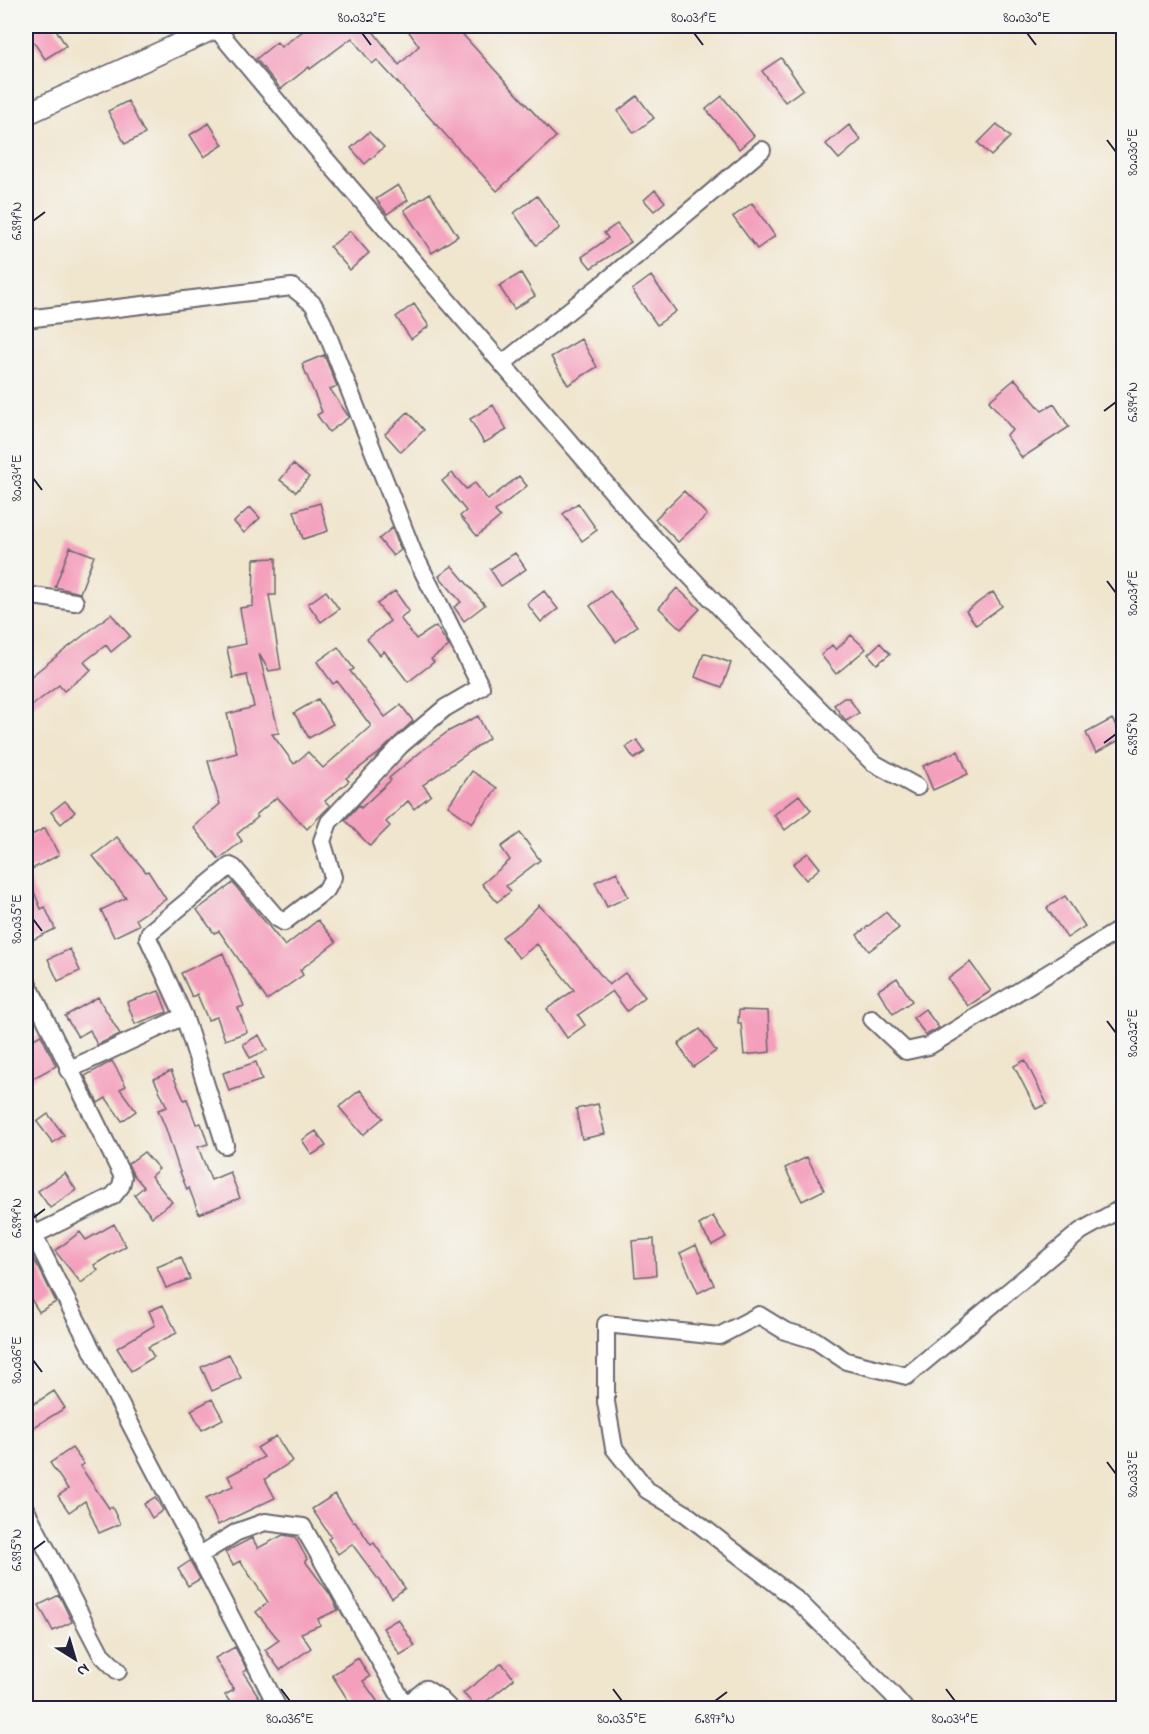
<svg xmlns="http://www.w3.org/2000/svg" width="1149" height="1734" font-family="'Indie Flower',sans-serif">
<style>
.building{fill:#f49fbc}
.lines{fill:none;stroke-linecap:round;stroke-linejoin:round}
.minor-casing{stroke:#6a666e;stroke-width:20}
.tertiary-casing{stroke:#6a666e;stroke-width:24}
.minor{stroke:#fff;stroke-width:16}
.tertiary{stroke:#fff;stroke-width:21}
.ticks{fill:none;stroke:#22223b;stroke-width:2}
.neatline{fill:none;stroke:#22223b;stroke-width:2}
.ticks-label{font-size:15px;text-anchor:middle;fill:#22223b}
</style>
<rect width="100%" height="100%" fill="#f6f6f2"/>
<filter id="ink" filterUnits="userSpaceOnUse"><feTurbulence type="fractalNoise" baseFrequency=".0167" numOctaves="2"/><feDisplacementMap in="SourceGraphic" scale="12" xChannelSelector="R" yChannelSelector="G"/><feConvolveMatrix kernelMatrix="1 2 1 2 8 2 1 2 1" color-interpolation-filters="sRGB"/></filter>
<filter id="wash" filterUnits="userSpaceOnUse"><feTurbulence type="fractalNoise" baseFrequency=".008" numOctaves="4" result="noise"/><feDisplacementMap in="SourceGraphic" scale="24" xChannelSelector="R" yChannelSelector="G"/><feGaussianBlur stdDeviation="1.35" result="paint"/><feColorMatrix in="noise" values="0 0 0 0 0 0 0 0 0 0 0 0 0 0 0 0 0 1.4 0 .05"/><feComposite in="paint" operator="in"/></filter>
<g filter="url(#wash)">
<rect width="100%" height="100%" fill="#f0e5cd"/>
<g id="blocks">
<path class="building" d="M41 26H54L66 46 45 59 28 34Z
M310 26H369L399 65 419 46 405 26H455L556 137 497 191 377 60 372 64 352 38 310 69 309 67 281 89 256 59 277 42 281 47Z
M781 58 803 89 785 102 762 71Z
M637 96 654 118 634 133 618 111Z
M722 96 754 136 739 149 706 109Z
M128 101 145 134 125 144 108 111Z
M209 123 223 145 204 157 190 135Z
M997 124 1010 137 991 156 978 143Z
M849 125 861 140 839 159 826 144Z
M369 132 384 147 365 164 351 148Z
M398 185 408 200 387 214 376 199Z
M655 190 665 202 654 211 644 200Z
M430 193 458 236 432 253 404 210Z
M537 196 560 228 536 245 514 213Z
M752 203 775 236 757 249 733 217Z
M617 224 631 242 591 268 582 257 608 238 604 233Z
M350 231 369 253 350 270 330 247Z
M521 273 535 296 514 309 499 286Z
M651 276 676 311 657 325 632 290Z
M414 304 429 326 411 339 396 317Z
M581 339 597 367 568 385 551 357Z
M324 355 337 386 330 389 349 417 329 432 317 415 322 412 302 364Z
M1015 379 1042 411 1054 404 1069 427 1022 458 1006 435 1013 430 989 401Z
M493 405 507 430 484 443 470 419Z
M408 412 424 430 401 452 385 434Z
M293 464 309 477 296 492 280 480Z
M452 473 466 489 475 483 488 500 519 476 527 486 495 511 500 517 477 536 460 516 466 511 442 481Z
M684 491 707 515 678 542 655 519Z
M320 503 328 531 303 539 294 511Z
M578 503 597 530 582 541 563 514Z
M250 507 260 518 244 533 234 522Z
M392 528 401 550 393 556 379 539Z
M70 547 94 556 80 593 55 587Z
M515 553 526 569 501 586 490 569Z
M276 558V595H269L281 669 269 671 259 654 279 733 272 734 294 764 308 752 323 768 371 726 337 681 333 684 317 662 338 647 354 669 350 671 385 717 401 705 413 721 379 753 346 778 349 781 325 801 330 806 307 829 277 797 256 815 258 817 237 834 242 841 219 859 193 827 220 804 208 761 237 753 227 714 254 707 247 675 233 678 227 648 246 644 240 608 253 606 254 559Z
M452 566 485 605 464 621 454 607 461 602 439 576Z
M677 588 700 609 681 629 659 608Z
M326 591 339 609 321 622 308 604Z
M395 591 409 611 400 618 416 639 436 626 449 646 431 659 434 662 408 682 384 651 380 655 367 639 390 621 377 604Z
M544 591 558 609 541 622 527 604Z
M610 591 637 626 616 642 590 606Z
M993 592 1002 606 976 625 966 611Z
M111 614 130 636 111 652 106 645 84 662 91 670 64 691 59 685 26 710V680Z
M851 635 866 649 836 674 821 655 832 645 836 650Z
M880 643 890 654 877 664 868 654Z
M704 653 731 663 722 687 695 677Z
M844 698H849L859 713 846 721 834 705Z
M318 699 333 724 309 738 294 713Z
M478 716 489 738 423 785 431 795 414 809 408 801 386 822 390 826 370 846 345 820 359 805 361 808 391 780 389 778 423 750 449 731Z
M1112 719 1123 738 1096 753 1086 733Z
M637 740 645 752 634 759 626 747Z
M958 751 968 774 933 790 923 766Z
M472 771 497 788 472 823 448 806Z
M799 795 811 810 785 830 774 815Z
M65 801 75 812 61 824 51 812Z
M45 828 59 855 26 872 41 909 45 907 55 929 26 943V838Z
M520 833 540 860 506 886 511 891 497 902 482 884 510 860 501 847Z
M117 837 146 872 148 871 166 899 136 919 139 925 114 937 101 910 126 898 93 856Z
M808 853 820 868 806 880 793 864Z
M617 872 628 897 607 907 595 882Z
M233 883 285 946 318 920 336 942 300 970 303 975 267 1000 219 931 214 933 197 910Z
M1065 896 1085 926 1067 938 1047 908Z
M539 905 566 933 609 985 625 973 645 997 627 1011 612 991 578 1015 585 1025 567 1038 547 1009 574 990 537 944 519 958 502 937 520 924Z
M886 912 899 928 869 951 857 935Z
M70 949 80 971 58 981 48 959Z
M223 953 244 1006 238 1008 247 1032 225 1040 217 1017 208 1020 197 994 192 997 181 973Z
M970 962 991 991 968 1006 948 979Z
M897 978 912 1001 893 1014 878 990Z
M159 991 167 1012 135 1024 127 1002Z
M98 997 120 1034 97 1045 90 1030 78 1037 65 1016Z
M925 1009 939 1028 926 1035 913 1018Z
M739 1010 768 1011 770 1052 744 1055 741 1023H738Z
M700 1029 716 1051 693 1067 678 1044Z
M41 1035 56 1066 26 1082V1043Z
M259 1035 267 1050 250 1058 243 1044Z
M1025 1060 1047 1104 1036 1109 1014 1066Z
M112 1061 126 1086 120 1089 136 1111 122 1121 106 1098 98 1103 85 1076Z
M256 1062 262 1080 229 1091 223 1073Z
M171 1071 184 1100 187 1099 196 1124 201 1123 208 1144 198 1147 211 1180 230 1172 240 1198 199 1214 189 1188 187 1190 179 1169 166 1129 158 1110 167 1107 154 1079Z
M360 1090 383 1118 363 1135 339 1107Z
M598 1104 605 1134 582 1139 576 1109Z
M48 1114 64 1135 53 1143 37 1122Z
M316 1131 326 1146 312 1155 302 1140Z
M144 1152 159 1169 151 1176 172 1202 152 1217 134 1195 144 1187 133 1174 128 1164Z
M807 1157 824 1190 802 1201 785 1168Z
M65 1173 76 1190 50 1208 38 1191Z
M713 1216 726 1237 712 1245 699 1225Z
M114 1224 126 1246 94 1265 98 1270 81 1283 55 1251 80 1232 86 1240Z
M654 1239 656 1275 635 1277 632 1241Z
M696 1245 714 1285 698 1293 680 1253Z
M26 1248 39 1268 56 1302 39 1312 26 1291Z
M181 1257 190 1279 166 1288 157 1267Z
M163 1305 177 1333 148 1347 154 1357 131 1371 117 1348 155 1325 149 1311Z
M229 1354 241 1378 212 1391 201 1367Z
M54 1391 65 1408 26 1432V1409Z
M212 1399 223 1419 202 1430 191 1410Z
M276 1436 292 1461 265 1479 275 1498 218 1525 206 1498 233 1486 228 1476 264 1457 257 1448Z
M72 1448 84 1464 80 1466 109 1508 112 1507 120 1524 99 1533 85 1501 69 1512 58 1496 68 1489 50 1463Z
M335 1494 353 1522 355 1521 371 1545 374 1543 405 1588 392 1598 352 1544 338 1554 328 1539 331 1537 312 1509Z
M155 1497 163 1510 152 1518 144 1504Z
M283 1535 295 1537 307 1559 305 1561 329 1593 338 1610 318 1619 320 1625 301 1633 311 1648 280 1670 265 1650 279 1640 256 1612 268 1602 240 1561 233 1565 225 1552 252 1538 258 1548Z
M190 1561 200 1579 188 1586 178 1569Z
M59 1595 72 1622 53 1631 39 1605Z
M398 1619 415 1646 400 1655 383 1628Z
M235 1647 247 1670 243 1672 266 1708H234L225 1695 234 1690 215 1658Z
M358 1658 370 1677 363 1681 382 1708H353L332 1675Z
M502 1663 514 1679 487 1701 489 1702 482 1708H477L463 1693Z"/>
</g>
</g>
<g filter="url(#ink)">
<use href="#blocks" fill-opacity="0" stroke="#6a666e" stroke-width="1.5"/>
<g class="lines">
<defs>
<path id="minor" d="M215 27 316 148 636 519 738 627 872 762 917 787
M26 319 292 287 313 304 323 323 413 552 481 687 445 708 401 745 329 822 322 841 333 877 327 889 284 922 277 918 234 868 230 866 150 932 148 938 184 1016 225 1145
M502 364 611 277 762 150
M26 595 75 602
M26 980 123 1177 121 1186 113 1196 34 1235
M872 1019 906 1051 929 1046 1124 927
M68 1070 184 1016
M26 1219C107 1384 195 1545 278 1708
M26 1510 101 1654 118 1671
M200 1555 237 1532 265 1522 303 1527 405 1705
M402 1708 426 1689 437 1696 449 1708
M904 1708 891 1693 798 1601 686 1514 647 1490 614 1448 606 1402V1324L719 1336 759 1315 785 1331 815 1340 846 1361 907 1376 1081 1231 1124 1207"/>
<path id="tertiary" d="M26 114 219 26"/>
</defs>
<use href="#minor" class="minor-casing"/>
<use href="#tertiary" class="tertiary-casing"/>
<use href="#minor" class="minor"/>
<use href="#tertiary" class="tertiary"/>
</g>
</g>
<path class="ticks" d="M362 33 371 45M694 33 703 45M1027 33 1036 45M1107 140 1116 152M33 221 45 212M1104 411 1116 402M33 478 42 490M1107 581 1116 593M1104 743 1116 734M33 919 42 931M1107 1021 1116 1033M33 1218 45 1209M33 1360 42 1372M1107 1462 1116 1474M33 1550 45 1541M281 1689 290 1701M613 1689 622 1701M946 1689 955 1701M715 1701 727 1692"/>
<rect width="1149" height="1734" fill="none" stroke="#f6f6f2" stroke-width="66"/>
<g transform="translate(75 1659) rotate(143)" stroke="#f6f6f2" stroke-width="4.5" paint-order="stroke">
<path d="M0-4.5L10 22L0 15L-10 22Z" fill="#22223b"/>
<text y="-9" font-size="16" font-weight="bold" text-anchor="middle" fill="#22223b">N</text>
</g>
<rect x="33" y="33" width="1083" height="1668" class="neatline"/>
<g class="ticks-label">
<text x="362" y="22">80.032°E</text>
<text x="694" y="22">80.031°E</text>
<text x="1027" y="22">80.030°E</text>
<text transform="translate(1132 152) rotate(-90)" y="5">80.030°E</text>
<text transform="translate(16 221) rotate(-90)" y="5">6.891°N</text>
<text transform="translate(1132 402) rotate(-90)" y="5">6.894°N</text>
<text transform="translate(16 478) rotate(-90)" y="5">80.034°E</text>
<text transform="translate(1132 593) rotate(-90)" y="5">80.031°E</text>
<text transform="translate(1132 734) rotate(-90)" y="5">6.895°N</text>
<text transform="translate(16 919) rotate(-90)" y="5">80.035°E</text>
<text transform="translate(1132 1033) rotate(-90)" y="5">80.032°E</text>
<text transform="translate(16 1218) rotate(-90)" y="5">6.894°N</text>
<text transform="translate(16 1360) rotate(-90)" y="5">80.036°E</text>
<text transform="translate(1132 1474) rotate(-90)" y="5">80.033°E</text>
<text transform="translate(16 1550) rotate(-90)" y="5">6.895°N</text>
<text x="290" y="1723">80.036°E</text>
<text x="622" y="1723">80.035°E</text>
<text x="715" y="1723">6.897°N</text>
<text x="955" y="1723">80.034°E</text>
</g>
</svg>
